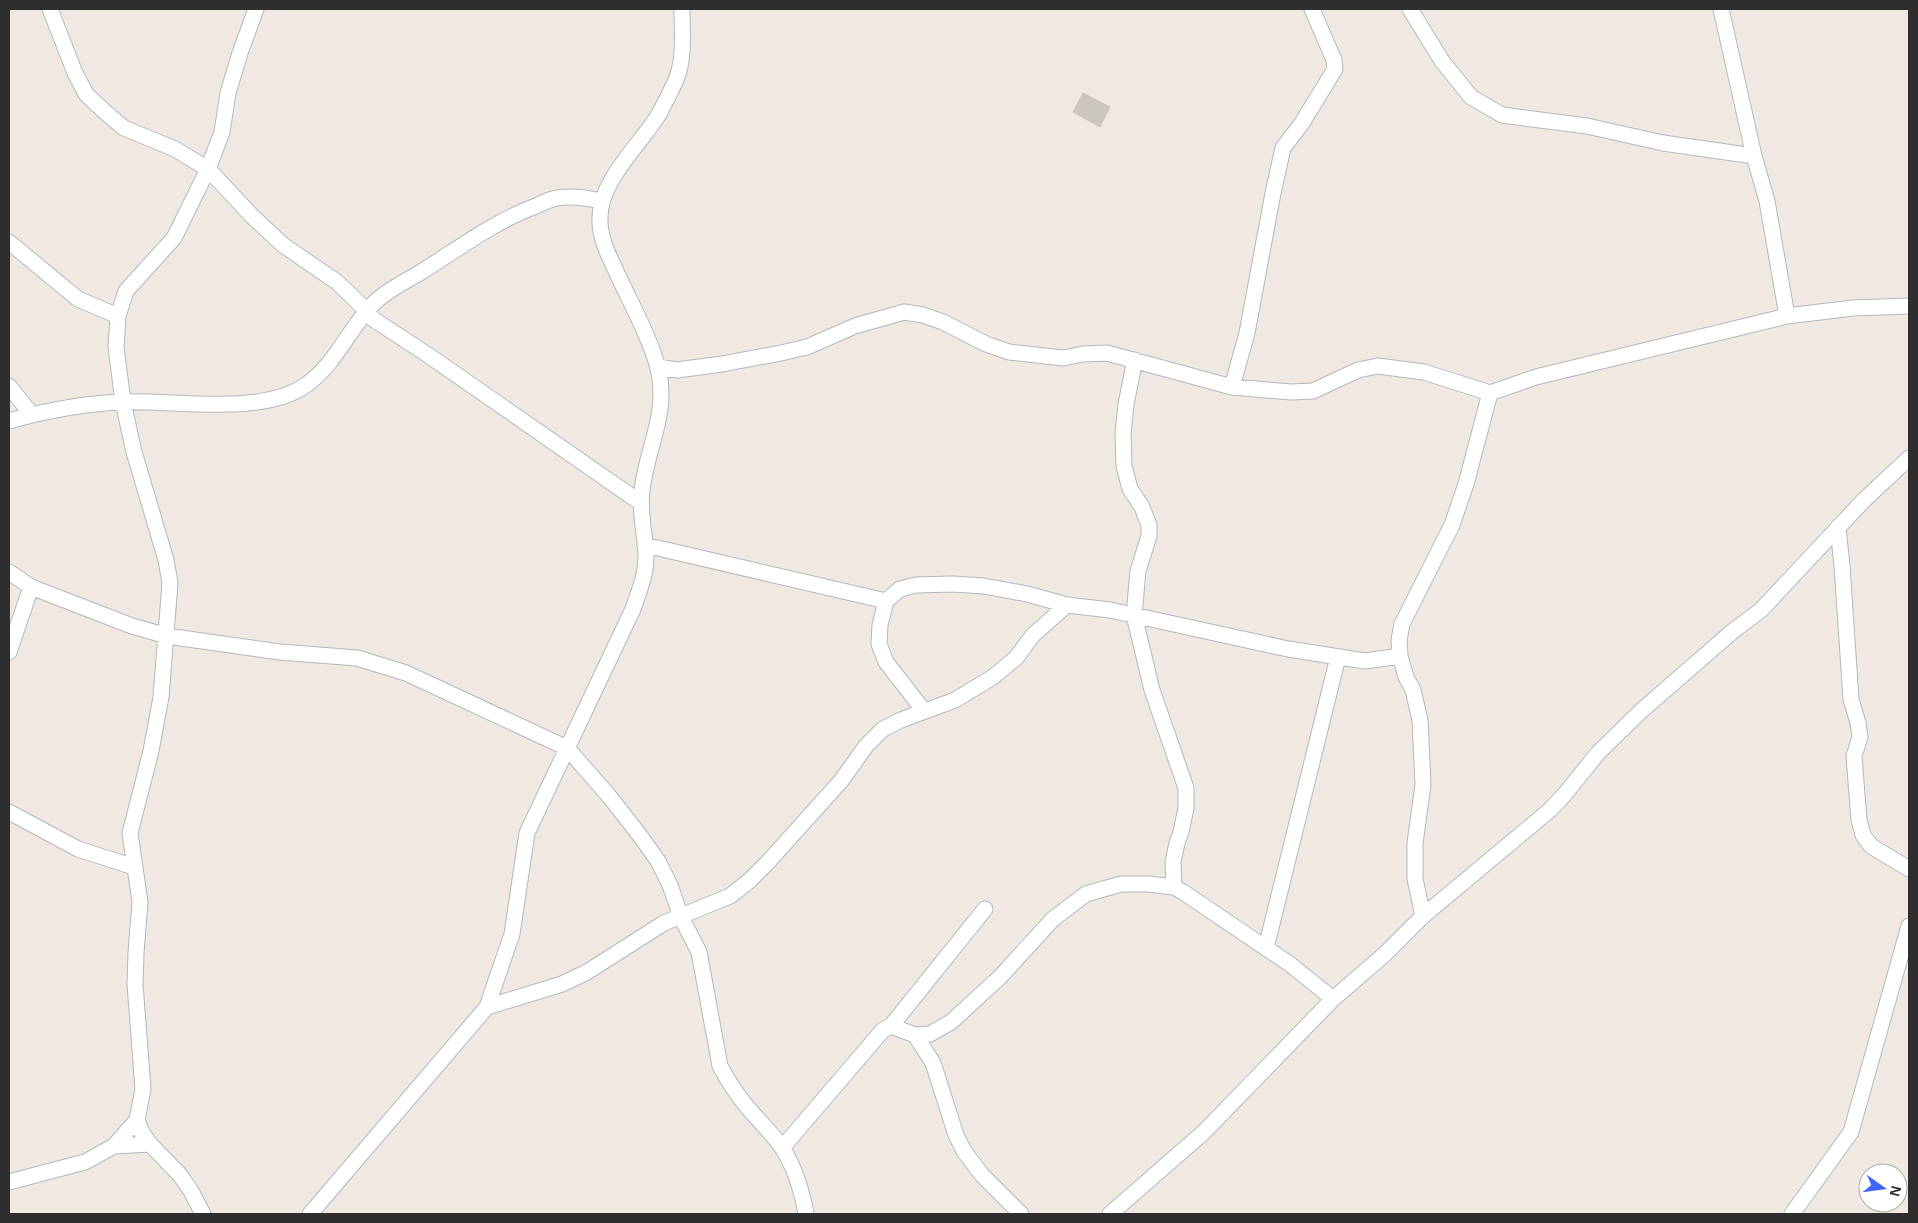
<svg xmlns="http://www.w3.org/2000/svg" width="1918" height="1223" font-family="Arial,sans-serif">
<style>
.building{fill:#cbc7bf;stroke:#cbc5ba}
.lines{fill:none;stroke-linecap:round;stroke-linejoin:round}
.street-casing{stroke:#b4b7c1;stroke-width:17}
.street{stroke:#fff;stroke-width:15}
</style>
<rect width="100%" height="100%" fill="#efe9e1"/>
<path class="building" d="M1083 93 1110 107 1100 127 1073 112Z"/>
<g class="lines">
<defs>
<path id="street" d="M50 9 75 73 86 94 105 112 124 128 175 149 208 169 252 216 283 245 337 282 367 311 373 319 428 355 641 503
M1410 9 1442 61 1471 97 1502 115 1587 126 1663 143 1754 156
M1721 9 1754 156 1767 201 1787 316
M9 242 78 299 118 316
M1135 360 1126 404 1123 434 1124 466 1130 489 1142 507 1149 525V536L1138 571 1134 615 1152 690 1186 788V808L1181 832 1177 843 1173 862 1174 887
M658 367 677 370 722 364 781 353 807 347 855 326 904 312 923 315 943 322 986 344 1009 352 1063 358 1083 354 1107 353 1232 387 1291 392 1313 391 1358 370 1378 366 1424 372 1490 393 1536 377 1787 316 1853 308 1909 306
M9 386 32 415
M1232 387 1247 333 1273 193 1283 148 1302 123 1335 69 1334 60 1312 9
M9 421C45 411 86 403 124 402 177 400 262 416 306 385 336 364 349 328 374 303 387 290 405 282 421 272 458 249 495 221 536 206 542 203 550 199 557 198 572 195 588 198 602 201
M1838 527 1842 566 1851 699 1858 723 1860 737 1854 756 1859 820 1863 835 1871 846 1909 869
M645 545 886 601
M9 572 31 587 132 626 167 636 280 652 357 658 406 673 567 748 609 796 641 837 658 861 670 885 681 917 699 952 720 1066C728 1081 737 1095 748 1108 760 1122 773 1134 783 1149 796 1170 802 1191 806 1214
M9 652 31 587
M1400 656 1399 640 1402 624 1452 525 1466 484 1490 393
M924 711 886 662 879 644 880 625 886 601 900 589 916 585 953 584 984 586 1027 594 1067 605 1110 610 1288 649 1365 661 1400 656 1406 677 1413 690 1420 720 1423 785 1415 843V879L1423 916
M9 812 78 849 134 867
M1266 948 1338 657
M487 1007 562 984 587 972 664 923 730 896 749 881 768 862 841 781 866 746 883 729 901 720 955 700 993 677 1016 658 1033 635 1067 605
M891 1026 985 909
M915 1035 933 1063 956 1135 964 1151 982 1175 1021 1214
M114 1146 150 1144
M782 1148 883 1030 891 1026 915 1035 930 1034 951 1022 1000 977 1053 919 1086 894 1121 884H1148L1174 887 1183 892 1291 965 1333 999
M9 1182 85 1162 114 1146 137 1120
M203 1214 191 1191 180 1175 150 1144 142 1133 137 1120 143 1089 135 984 136 953 140 902 130 833 151 751 161 697 170 583 166 560 134 452 123 402 116 347 118 316 126 291 174 238 208 169 222 132 228 93 240 53 256 9
M310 1214 487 1007 512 934 527 833 633 609C639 591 647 573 646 554 645 533 639 512 642 490 647 447 669 413 658 368 649 335 630 302 616 271 608 254 599 237 600 217 600 180 641 144 659 114 665 103 671 91 676 80 685 58 682 32 682 9
M1110 1214 1204 1132 1333 999 1385 954 1423 916 1550 810 1565 794 1598 753 1641 711 1733 631 1761 610 1864 500 1909 458
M1792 1214 1851 1132 1909 926"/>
</defs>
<use href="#street" class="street-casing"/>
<use href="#street" class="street"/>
</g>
<rect width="1918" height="1223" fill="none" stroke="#2e2e2e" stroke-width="20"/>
<g transform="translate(1883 1188) rotate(104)"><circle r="24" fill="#ffffff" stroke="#ababab"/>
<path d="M0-4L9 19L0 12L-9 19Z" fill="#4264fb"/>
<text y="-8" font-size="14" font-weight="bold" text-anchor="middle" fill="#2e2e2e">N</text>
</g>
</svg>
